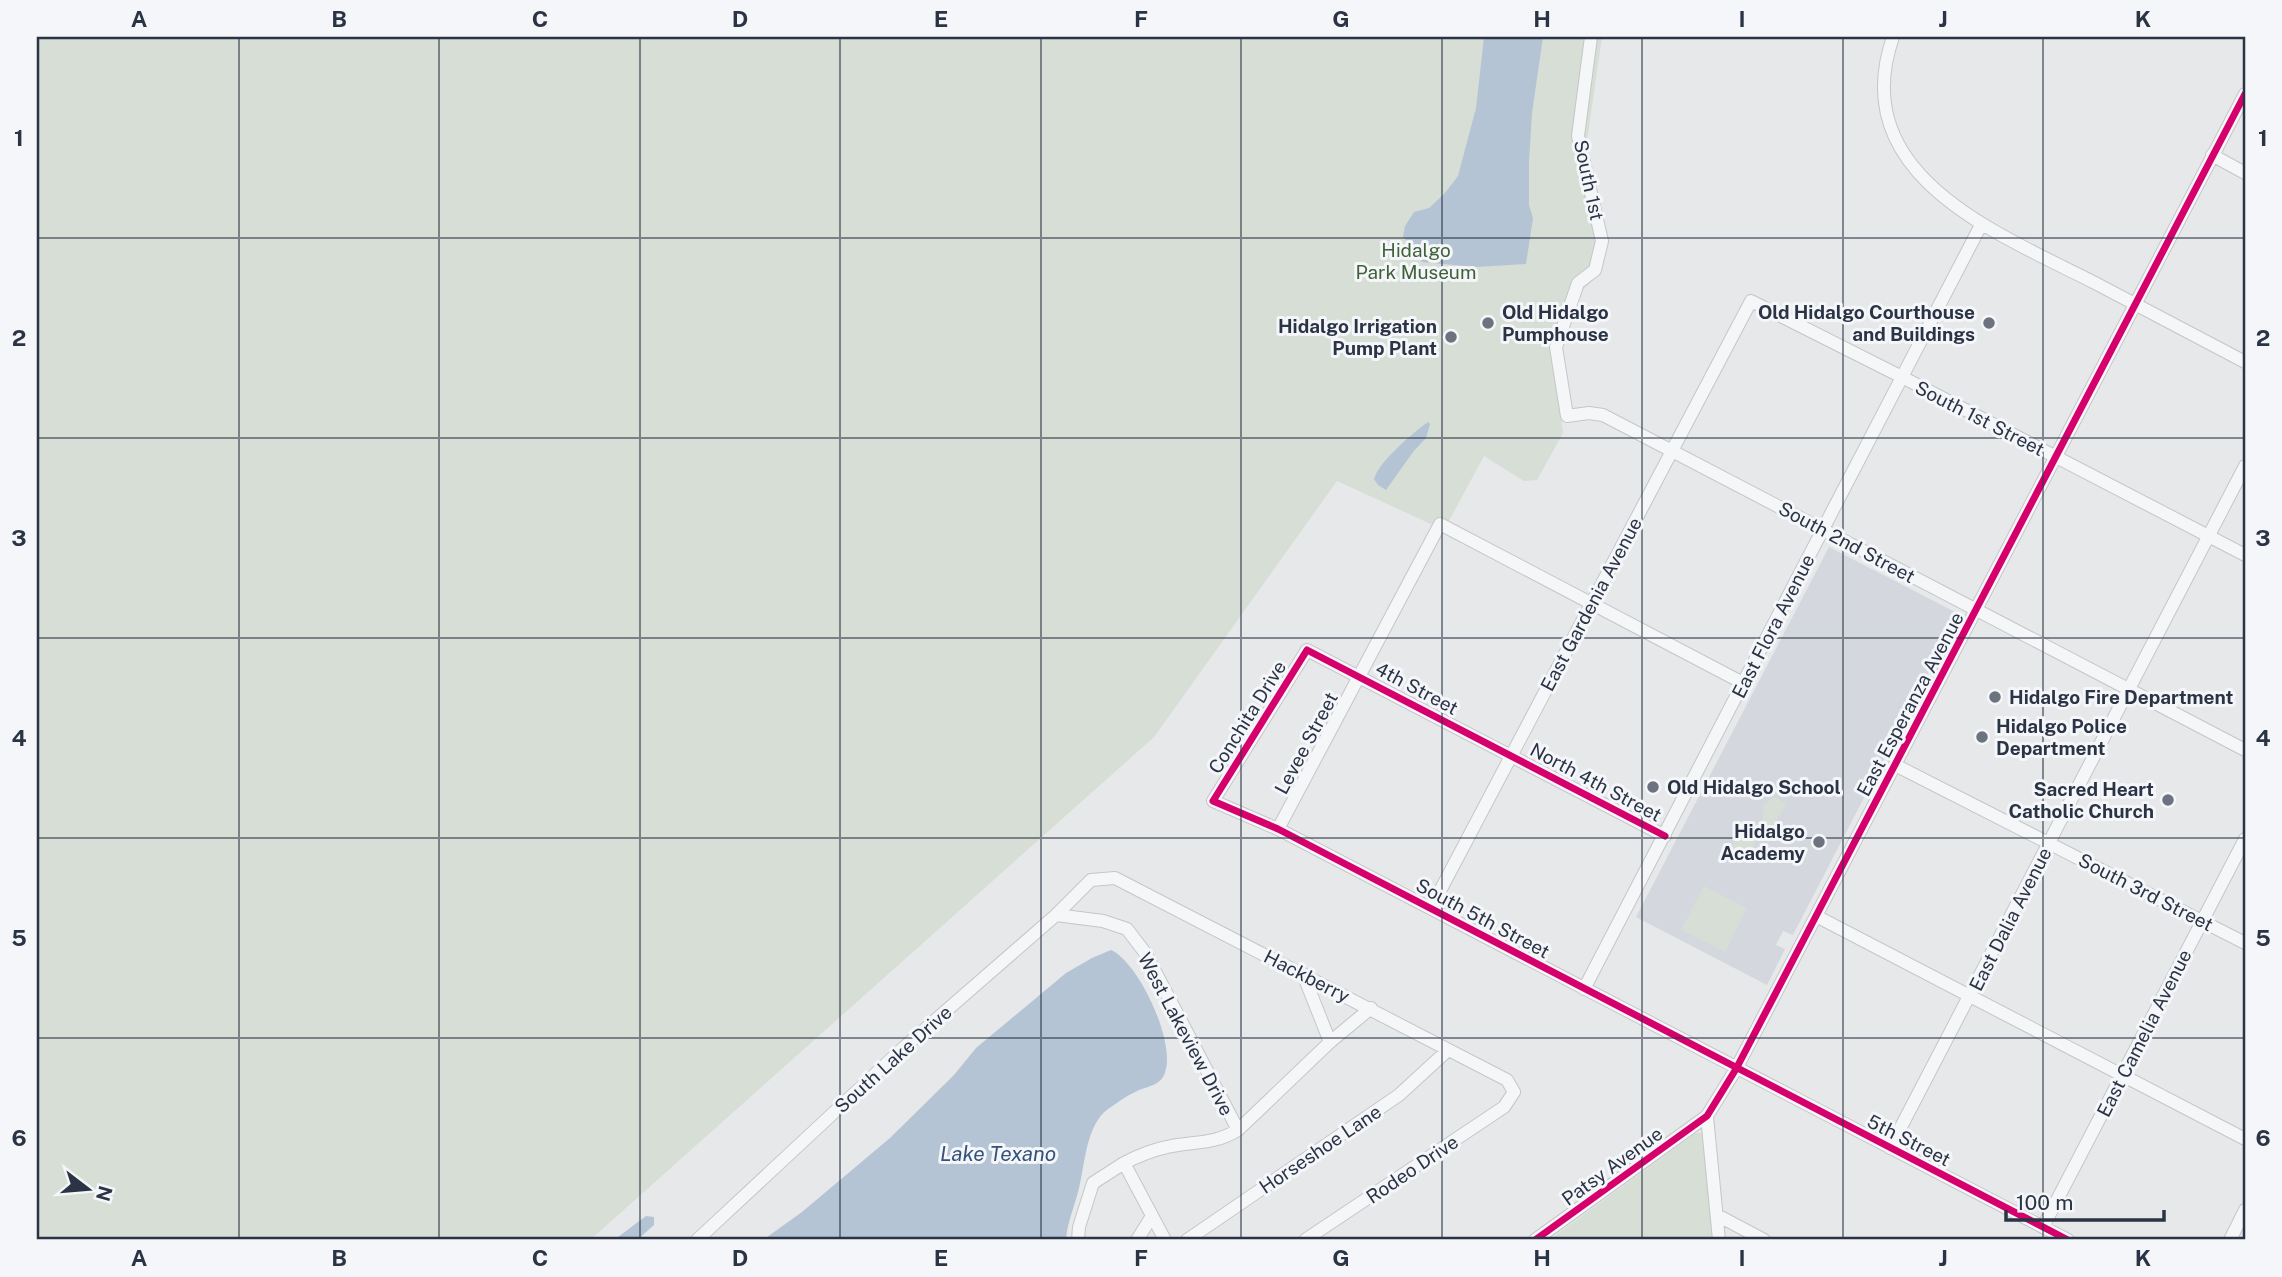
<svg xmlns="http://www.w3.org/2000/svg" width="2282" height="1277" font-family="'Public Sans',sans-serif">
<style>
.built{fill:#d4d7dd}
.green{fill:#d6ded6}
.water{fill:#b4c4d5}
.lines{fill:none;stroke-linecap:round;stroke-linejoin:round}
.minor-casing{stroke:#c4c6c8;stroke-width:14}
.minor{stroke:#f5f6f7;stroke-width:12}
.cycleway-casing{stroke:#f4f6f9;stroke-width:11}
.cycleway{stroke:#d6006c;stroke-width:7}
.grid{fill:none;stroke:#2b3445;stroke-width:2;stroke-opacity:0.55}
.poi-dot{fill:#6c737f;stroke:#f4f6f9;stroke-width:2.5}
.labels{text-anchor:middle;stroke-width:6;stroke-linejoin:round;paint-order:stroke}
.street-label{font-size:19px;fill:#2b3445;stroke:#f4f6f9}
.park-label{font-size:19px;fill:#3f6138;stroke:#f4f6f9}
.poi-label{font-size:19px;font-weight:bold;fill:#2b3445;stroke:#f4f6f9;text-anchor:start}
.water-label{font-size:21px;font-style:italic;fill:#34527a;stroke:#f4f6f9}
.neatline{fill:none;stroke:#2b3445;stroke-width:2.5}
.grid-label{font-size:23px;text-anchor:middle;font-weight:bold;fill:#2b3445}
</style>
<rect width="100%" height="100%" fill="#e6e8ea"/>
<path class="built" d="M1829 547 1959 614 1793 935 1783 931 1776 945 1785 949 1767 985 1636 917Z"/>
<path class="green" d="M37 37H1602L1586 148 1600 265 1595 278 1566 306 1548 345 1553 354 1563 433 1537 480 1524 481 1484 456 1444 530 1337 481 1154 737 590 1240H37Z
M1774 796 1786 804 1770 832 1763 829V806Z
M1742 829 1758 838 1744 864 1728 855Z
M1704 886 1747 908 1725 952 1681 930Z
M1696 1133H1703L1713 1240H1549Z"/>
<path class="water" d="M1484 37H1543L1532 113 1529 162V205L1533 218 1526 264 1476 267 1422 262 1410 244 1403 237 1405 226 1414 212 1429 208 1445 193 1458 176 1476 108Z
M1428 422 1430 424 1426 438 1413 452 1386 490 1378 485 1374 479C1379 461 1413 433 1428 422Z
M1111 950C1139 962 1180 1049 1163 1077 1158 1086 1144 1087 1135 1092 1126 1096 1117 1103 1108 1109 1086 1125 1085 1164 1079 1188 1075 1205 1067 1223 1066 1240H763L802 1212 890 1138 954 1075 976 1048 1066 973 1092 958Z
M646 1216 654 1217V1225L637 1240H614Z"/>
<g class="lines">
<defs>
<path id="minor" d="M1591 37 1578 136 1602 241 1595 270 1578 283 1556 347 1567 416 1589 413 1603 415 2245 750
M1893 37C1845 175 1997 233 2095 283 2145 309 2195 336 2245 362
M2212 155 2245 173
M1895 765 2245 943
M1278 829 1440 524 1743 683
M1665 836 1307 650 1213 801 1278 829 2068 1240
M1431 908 1751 301 1902 377 2245 555
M1056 915 1103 921 1127 929 1146 954 1238 1130
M1816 916 2245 1139
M1303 974 1330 1042
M1584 989 1981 225
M1707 1116 1719 1240
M1890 1148 2245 466
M1124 1163C1138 1156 1151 1150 1167 1147 1194 1141 1213 1145 1238 1130L1330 1042 1371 1008
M1717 1215 1764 1240
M2043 1227 2245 839
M697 1240 901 1050 1056 915 1091 880 1115 878 1507 1080 1514 1092 1504 1107 1305 1240
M1078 1240 1079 1227 1093 1183 1124 1163 1165 1240
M1137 1240 1152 1216
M1187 1240 1399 1095 1448 1050
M1535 1240 1707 1116 1736 1069 1816 916 2245 94
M2230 1240 2245 1210"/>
</defs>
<use href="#minor" class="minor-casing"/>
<use href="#minor" class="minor"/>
<defs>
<path id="cycleway" d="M1665 836 1307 650 1213 801 1278 829 2068 1240
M1535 1240 1707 1116 1736 1069 1816 916 2245 94"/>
</defs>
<use href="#cycleway" class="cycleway-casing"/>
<use href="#cycleway" class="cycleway"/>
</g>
<path class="grid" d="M239 37V1240M439 37V1240M640 37V1240M840 37V1240M1041 37V1240M1241 37V1240M1442 37V1240M1642 37V1240M1843 37V1240M2043 37V1240M37 238H2245M37 438H2245M37 638H2245M37 838H2245M37 1038H2245"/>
<g class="poi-dot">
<circle cx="1488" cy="323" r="7"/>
<circle cx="1989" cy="323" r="7"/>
<circle cx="1451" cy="337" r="7"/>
<circle cx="1995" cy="697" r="7"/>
<circle cx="1982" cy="737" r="7"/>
<circle cx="1653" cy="787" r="7"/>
<circle cx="2168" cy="800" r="7"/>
<circle cx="1819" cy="842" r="7"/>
</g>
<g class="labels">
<g class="street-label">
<text transform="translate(1589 180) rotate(78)" y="7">South 1st</text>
<text transform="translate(1980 418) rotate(27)" y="7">South 1st Street</text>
<text transform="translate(1847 542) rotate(28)" y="7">South 2nd Street</text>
<text transform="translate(1591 604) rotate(-62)" y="7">East Gardenia Avenue</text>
<text transform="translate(1773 626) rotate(-63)" y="7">East Flora Avenue</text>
<text transform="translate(1417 688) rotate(28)" y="7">4th Street</text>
<text transform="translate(1910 704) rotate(-62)" y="7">East Esperanza Avenue</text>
<text transform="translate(1247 717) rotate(-58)" y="7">Conchita Drive</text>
<text transform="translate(1306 743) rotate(-62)" y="7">Levee Street</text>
<text transform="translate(1596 782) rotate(28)" y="7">North 4th Street</text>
<text transform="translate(2146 892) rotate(27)" y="7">South 3rd Street</text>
<text transform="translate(1483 918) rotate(28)" y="7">South 5th Street</text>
<text transform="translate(2010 919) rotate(-63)" y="7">East Dalia Avenue</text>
<text transform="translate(1307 976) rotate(27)" y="7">Hackberry</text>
<text transform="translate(2144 1033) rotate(-63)" y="7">East Camelia Avenue</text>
<text transform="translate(1186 1034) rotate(62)" y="7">West Lakeview Drive</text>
<text transform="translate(893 1059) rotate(-42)" y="7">South Lake Drive</text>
<text transform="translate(1909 1140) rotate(27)" y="7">5th Street</text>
<text transform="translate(1320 1149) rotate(-34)" y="7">Horseshoe Lane</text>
<text transform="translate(1612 1166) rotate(-36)" y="7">Patsy Avenue</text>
<text transform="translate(1412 1169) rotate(-34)" y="7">Rodeo Drive</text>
</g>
<g class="park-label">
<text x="1416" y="257">Hidalgo<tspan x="1416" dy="22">Park Museum</tspan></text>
</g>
<g class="poi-label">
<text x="1502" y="319">Old Hidalgo<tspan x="1502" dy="22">Pumphouse</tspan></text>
<text x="1975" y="319" text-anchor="end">Old Hidalgo Courthouse<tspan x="1975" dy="22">and Buildings</tspan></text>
<text x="1437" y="333" text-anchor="end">Hidalgo Irrigation<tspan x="1437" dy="22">Pump Plant</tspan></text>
<text x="2009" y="704">Hidalgo Fire Department</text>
<text x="1996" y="733">Hidalgo Police<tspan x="1996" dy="22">Department</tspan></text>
<text x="1667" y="794">Old Hidalgo School</text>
<text x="2154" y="796" text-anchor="end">Sacred Heart<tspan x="2154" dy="22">Catholic Church</tspan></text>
<text x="1805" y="838" text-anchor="end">Hidalgo<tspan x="1805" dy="22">Academy</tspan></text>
</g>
<g class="water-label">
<text x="998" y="1161">Lake Texano</text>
</g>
</g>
<rect width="2282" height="1277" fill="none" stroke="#f4f6f9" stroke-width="77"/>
<g transform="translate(88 1189) rotate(106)" stroke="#f4f6f9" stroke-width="5" paint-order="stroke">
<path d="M0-5L12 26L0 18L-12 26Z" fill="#2b3445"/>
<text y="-10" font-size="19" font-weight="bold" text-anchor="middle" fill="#2b3445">N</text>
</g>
<path d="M2006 1210v10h158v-10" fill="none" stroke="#2b3445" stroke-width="3.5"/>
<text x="2016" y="1210" font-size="21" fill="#2b3445" stroke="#f4f6f9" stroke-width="5" paint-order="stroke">100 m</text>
<rect x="38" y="38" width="2206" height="1200" class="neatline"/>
<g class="grid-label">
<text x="139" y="27">A</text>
<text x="339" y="27">B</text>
<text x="540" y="27">C</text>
<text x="740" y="27">D</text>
<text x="941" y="27">E</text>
<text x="1141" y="27">F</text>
<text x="1341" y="27">G</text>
<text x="1542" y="27">H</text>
<text x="1742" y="27">I</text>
<text x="1943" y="27">J</text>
<text x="2143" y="27">K</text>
<text x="19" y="146">1</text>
<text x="2263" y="146">1</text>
<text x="19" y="346">2</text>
<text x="2263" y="346">2</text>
<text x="19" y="546">3</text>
<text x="2263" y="546">3</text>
<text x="19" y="746">4</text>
<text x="2263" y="746">4</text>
<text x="19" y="946">5</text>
<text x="2263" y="946">5</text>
<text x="19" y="1146">6</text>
<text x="2263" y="1146">6</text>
<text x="139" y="1266">A</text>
<text x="339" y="1266">B</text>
<text x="540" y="1266">C</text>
<text x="740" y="1266">D</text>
<text x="941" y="1266">E</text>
<text x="1141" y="1266">F</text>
<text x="1341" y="1266">G</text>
<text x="1542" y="1266">H</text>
<text x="1742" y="1266">I</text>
<text x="1943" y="1266">J</text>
<text x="2143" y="1266">K</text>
</g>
</svg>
